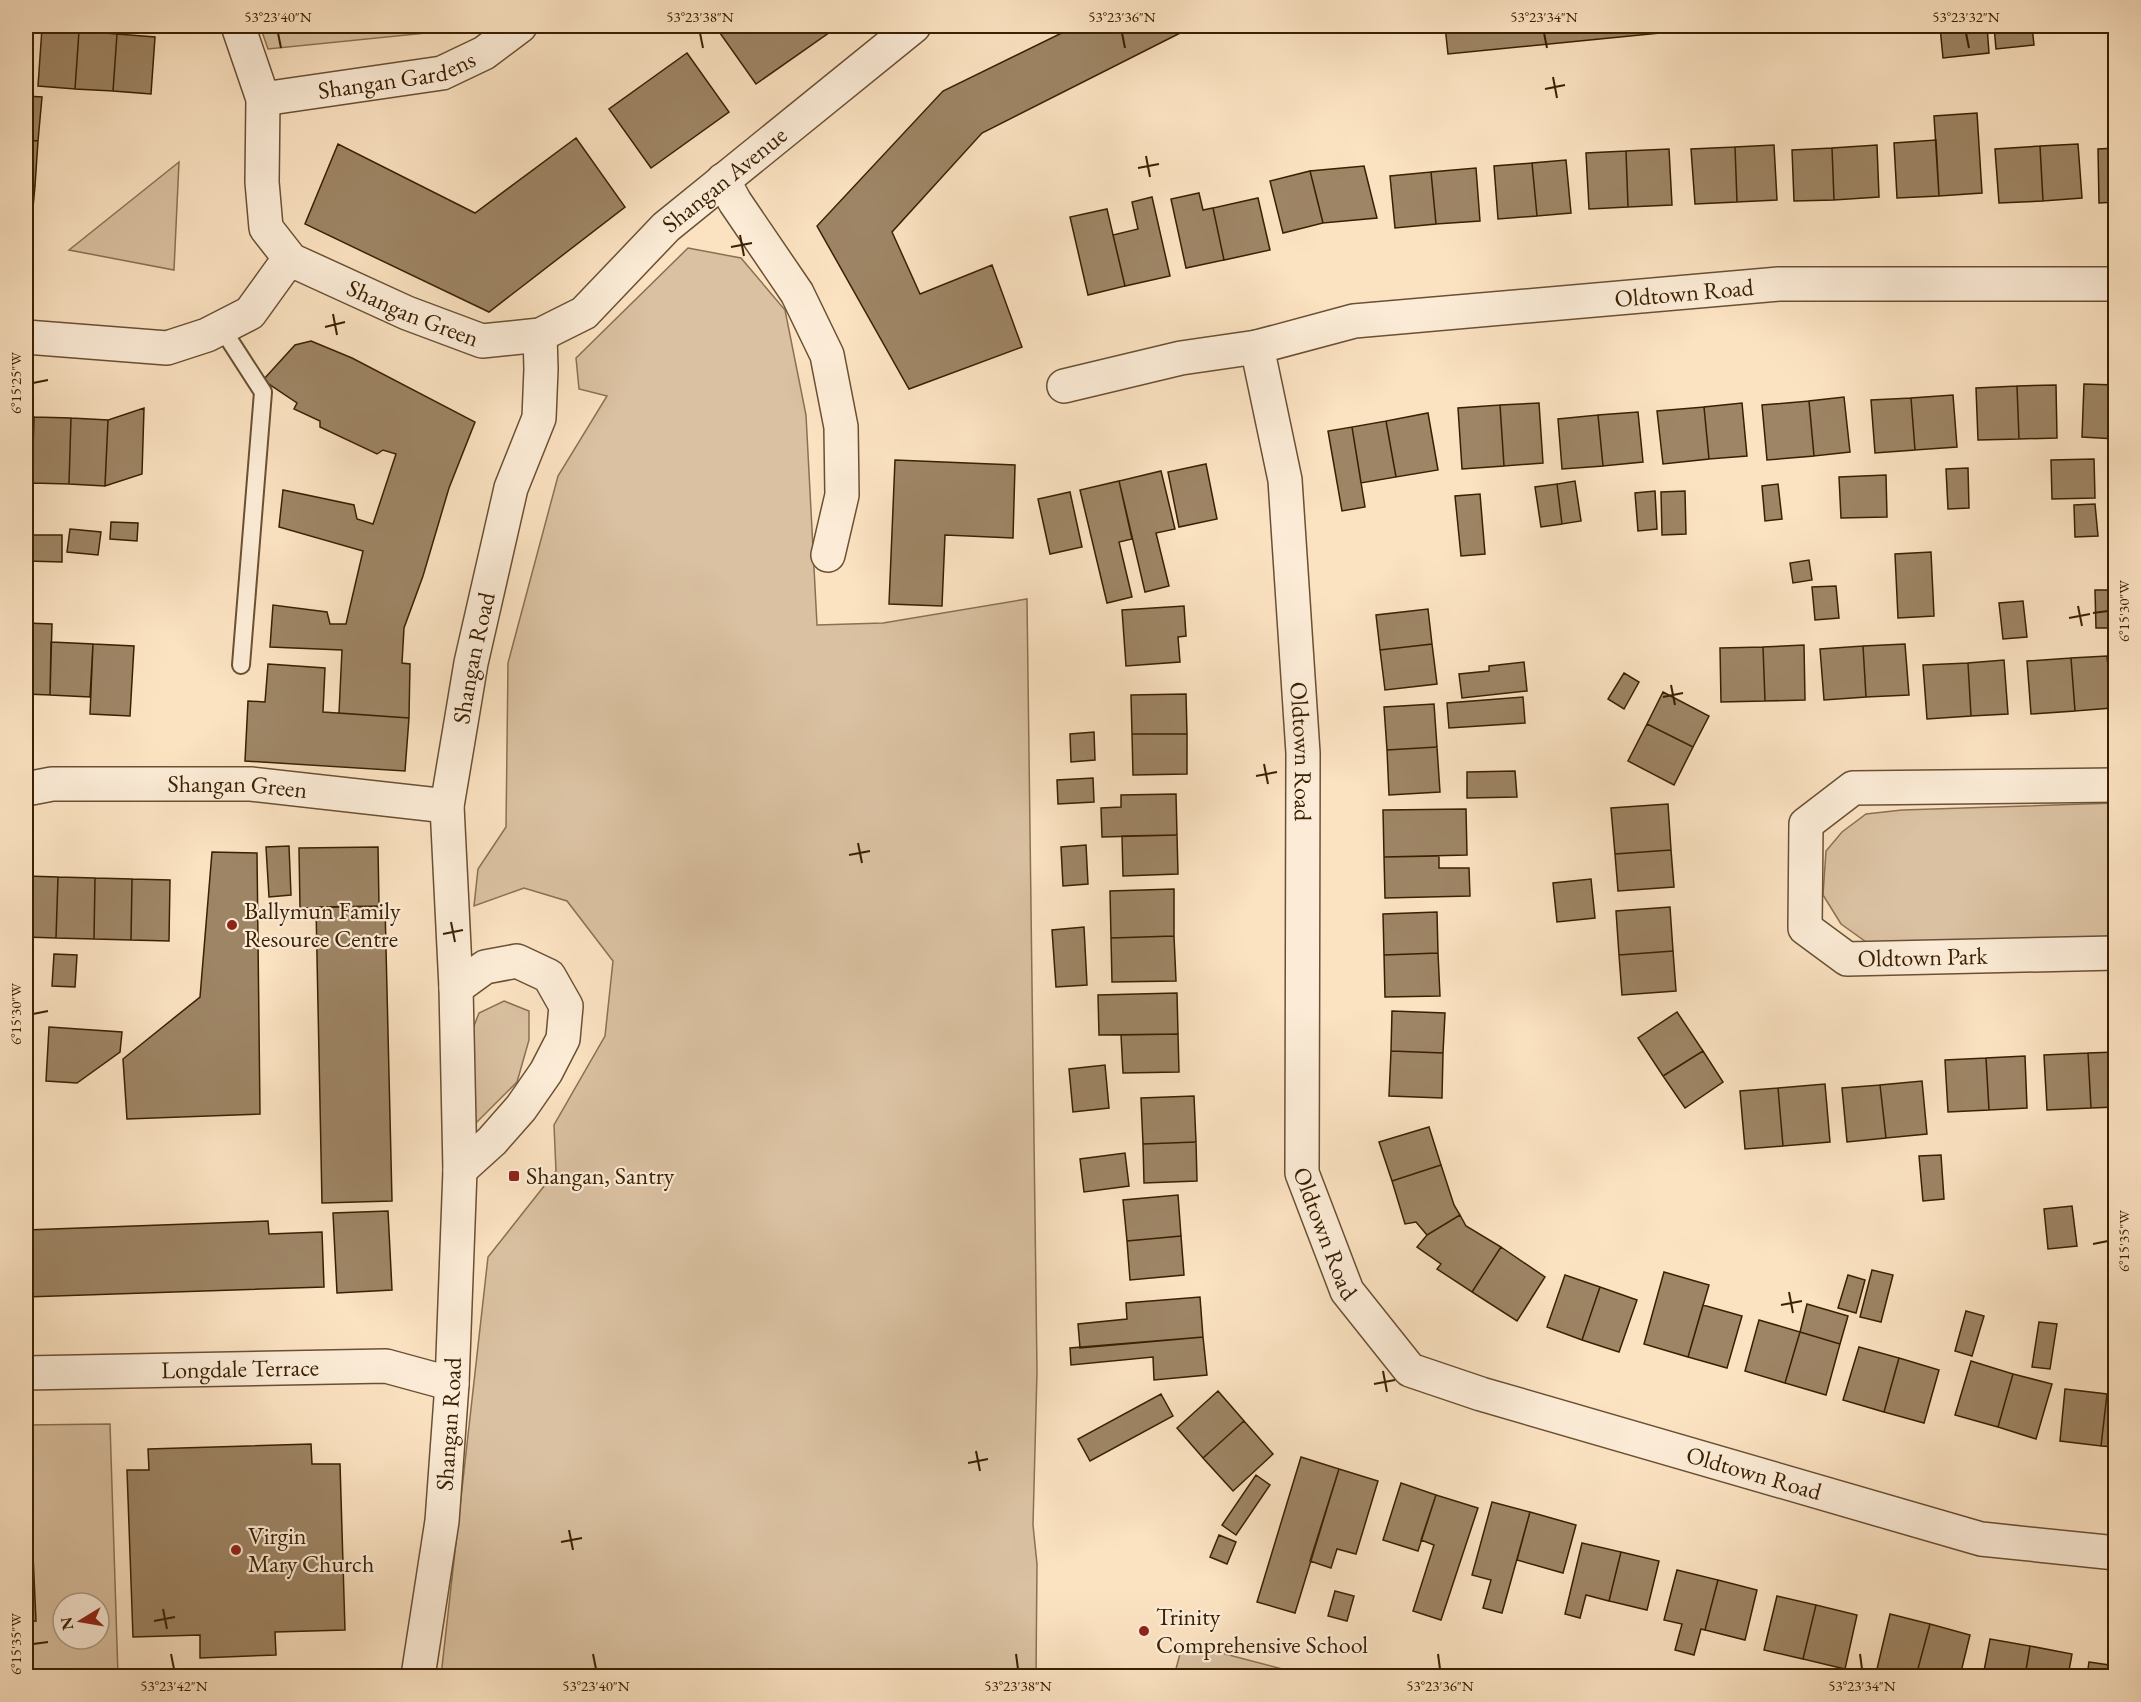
<svg xmlns="http://www.w3.org/2000/svg" width="2141" height="1702" font-family="'EB Garamond',serif">
<style>
.green{fill:#dac1a1;stroke:#8a7052;stroke-width:1.5;fill-rule:evenodd}
.building{fill:#9e8565;stroke:#3a2002;stroke-width:1.5}
.lines{fill:none;stroke-linecap:round;stroke-linejoin:round}
.service-casing{stroke:#6a5032;stroke-width:20}
.minor-casing{stroke:#6a5032;stroke-width:36}
.service{stroke:#fcecd7;stroke-width:16}
.minor{stroke:#fcecd7;stroke-width:33}
.ticks{fill:none;stroke:#3a2002;stroke-width:2}
.poi-dot{fill:#8f2418;stroke:#fcecd7;stroke-width:2}
.labels{text-anchor:middle;stroke-width:4.5;stroke-linejoin:round;paint-order:stroke}
.street-label{font-size:24px;fill:#3a2002;stroke:#fcecd7}
.poi-label{font-size:24px;fill:#3a2002;stroke:#fcecd7;text-anchor:start}
.neatline{fill:none;stroke:#3a2002;stroke-width:2}
.ticks-label{font-size:15px;text-anchor:middle;fill:#3a2002}
</style>
<rect width="100%" height="100%" fill="#fbe2c1"/>
<filter id="stains"><feTurbulence type="fractalNoise" baseFrequency=".00333" numOctaves="4"/><feColorMatrix values="0 0 0 0 .2 0 0 0 0 .09 0 0 0 0 .02 0 0 0 .5 -.17"/></filter>
<radialGradient id="worn" r=".72"><stop offset=".6" stop-color="#630" stop-opacity="0"/><stop offset="1" stop-color="#630" stop-opacity=".3"/></radialGradient>
<path class="green" d="M260 26H422L427 33 268 49Z
M179 162 174 270 69 250Z
M688 248 741 258 785 310 806 415 817 625 883 623 1027 599 1037 1371 1033 1525 1037 1564 1036 1676H441L488 1257 556 1171 554 1125 605 1036 613 961 567 901 524 888 474 906 478 869 506 827 508 663 558 476 607 396 579 389 576 358Z
M2115 803V936L1869 944 1841 924 1823 895 1826 851 1842 832 1866 814 1902 810Z
M504 1001 529 1011V1040L517 1082 473 1126 463 1054 479 1013Z
M110 1424 118 1676H26V1425ZM63 1603H99V1639H63Z
M1183 1643 1309 1676H1174Z"/>
<path class="building" d="M715 26H825L830 32 756 84Z
M1076 26H1194L982 133 892 232 920 294 992 265 1022 347 909 389 817 226 943 91Z
M1445 26H1731L1448 54Z
M1957 26H1987L1989 53 1943 58 1940 27Z
M1994 26H2032L2034 45 1996 49Z
M42 28 79 31 75 89 38 86Z
M79 31 117 34 113 91 75 89Z
M117 34 155 37 151 94 113 91Z
M687 53 729 112 651 168 609 109Z
M26 96 42 97 38 141 26 140Z
M1977 113 1982 193 1939 196 1934 116Z
M576 138 625 207 489 312 305 224 338 144 475 213Z
M26 140 38 141 35 186 26 185Z
M1936 140 1939 196 1897 198 1894 143Z
M2078 144 2082 198 2043 201 2040 146Z
M1774 145 1777 200 1737 202 1735 147Z
M1877 145 1879 197 1834 200 1832 148Z
M2040 146 2043 201 1999 203 1995 149Z
M1735 147 1737 202 1695 204 1691 149Z
M1832 148 1834 200 1794 201 1792 150Z
M2116 148V202L2099 203 2098 149Z
M1669 149 1672 205 1628 207 1626 151Z
M1626 151 1628 207 1589 209 1586 153Z
M1566 160 1571 213 1537 216 1532 163Z
M1532 163 1537 216 1498 219 1494 166Z
M1364 166 1377 218 1323 223 1310 171Z
M1476 168 1480 221 1436 224 1431 172Z
M1310 171 1323 223 1283 233 1270 181Z
M1431 172 1436 224 1395 228 1390 176Z
M26 185 35 186 31 229H26Z
M1199 193 1203 210 1213 208 1224 260 1186 268 1171 199Z
M1152 197 1170 276 1125 286 1113 235 1138 229 1132 202Z
M1258 198 1270 250 1224 260 1213 208Z
M1107 209 1125 286 1088 295 1070 217Z
M311 341 352 358 475 422 449 488 423 576 404 628 402 663 410 664 409 718 339 713 342 650 270 647 273 605 327 612 330 624H346L363 551 279 527 283 490 354 505 357 519 373 524 396 454 383 450 377 454 320 427V421L294 409 297 403 263 380 295 345Z
M2084 384 2116 385V439L2082 437Z
M2056 385 2057 438 2019 439 2017 386Z
M2017 386 2019 439 1978 440 1976 388Z
M1953 395 1957 447 1915 450 1911 398Z
M1844 397 1850 452 1814 456 1809 401Z
M1911 398 1915 450 1875 453 1871 400Z
M1809 401 1814 456 1767 460 1762 405Z
M1539 403 1543 463 1504 466 1500 405Z
M1742 403 1747 456 1709 459 1704 407Z
M1500 405 1504 466 1462 469 1458 408Z
M1704 407 1709 459 1663 464 1657 411Z
M144 408 142 474 105 486 108 420Z
M1638 412 1643 462 1603 466 1598 415Z
M1428 413 1438 470 1396 477 1386 421Z
M1598 415 1603 466 1562 469 1558 419Z
M26 416 34 417 32 483 26 482Z
M34 417 71 418 69 484 32 483Z
M71 418 108 420 105 486 69 484Z
M1386 421 1396 477 1361 483 1352 427Z
M1352 427 1365 507 1342 511 1328 431Z
M2094 459 2095 498 2052 499 2051 460Z
M895 460 1015 465 1013 538 945 535 942 606 889 604Z
M1206 464 1217 519 1179 527 1168 472Z
M1968 468 1969 508 1948 509 1946 469Z
M1161 471 1175 529 1156 533 1169 586 1145 592 1119 481Z
M1886 475 1887 517 1841 518 1839 477Z
M1119 481 1132 539 1119 542 1132 597 1107 603 1080 490Z
M1575 481 1581 521 1562 524 1557 484Z
M1557 484 1562 524 1541 527 1535 487Z
M1778 484 1782 519 1765 521 1762 486Z
M1655 491 1657 529 1638 531 1635 493Z
M1685 491 1686 534 1662 535 1661 492Z
M1070 492 1082 547 1050 554 1038 499Z
M1480 494 1485 554 1461 556 1455 496Z
M2095 504 2098 536 2075 537 2074 505Z
M111 522 138 523 137 541 110 539Z
M70 529 101 532 98 555 67 552Z
M28 535H62V562L27 561Z
M1931 552 1934 616 1898 618 1895 554Z
M1809 560 1812 580 1793 583 1790 563Z
M1836 586 1839 618 1815 620 1812 587Z
M2095 590H2116V628H2096Z
M2023 601 2027 637 2003 639 1999 603Z
M1184 606 1186 636 1178 637 1180 662 1126 666 1122 610Z
M1428 609 1432 644 1380 650 1376 615Z
M26 623 52 624 50 695 26 694Z
M51 642 93 644 90 697 50 695Z
M93 644 134 646 130 716 90 714Z
M1432 644 1437 684 1385 690 1380 650Z
M1905 644 1909 695 1866 697 1863 646Z
M1804 645 1805 700 1765 701 1763 647Z
M1863 646 1866 697 1824 700 1820 649Z
M1763 647 1765 701 1721 702 1720 648Z
M2107 656 2112 708 2075 711 2071 658Z
M2071 658 2075 711 2031 714 2027 661Z
M2004 660 2008 714 1971 716 1968 663Z
M1524 662 1527 691 1462 698 1459 674 1489 671V666Z
M1968 663 1971 716 1927 719 1923 665Z
M268 664 325 668 323 712 409 718 405 771 245 761 248 701 265 702Z
M1624 673 1639 682 1624 709 1608 699Z
M1663 692 1709 716 1693 747 1647 724Z
M1186 694 1187 734H1132L1131 695Z
M1523 697 1525 723 1449 728 1447 703Z
M1434 704 1437 747 1387 750 1384 707Z
M1647 724 1693 747 1674 785 1628 761Z
M1094 732 1095 760 1071 762 1070 734Z
M1132 734H1187V774L1133 775Z
M1437 747 1440 792 1389 795 1387 750Z
M1515 771 1517 797 1467 798V772Z
M1093 778 1094 802 1058 804 1057 780Z
M1176 794 1177 835 1102 837 1101 808 1121 807V795Z
M1668 804 1671 850 1615 854 1611 808Z
M1466 809 1467 855 1384 857 1383 810Z
M1177 835 1178 874 1123 876 1122 836Z
M1086 845 1088 884 1063 886 1061 847Z
M289 846 291 895 269 897 266 847Z
M378 847 379 906 300 908 299 848Z
M1671 850 1674 887 1618 891 1615 854Z
M212 852 257 853 260 1114 127 1119 123 1059 200 997Z
M1439 856V868H1469L1470 896 1385 898 1384 857Z
M26 876 58 877 56 938 26 937Z
M58 877 95 878 94 939 56 938Z
M95 878 132 879 131 940 94 939Z
M132 879 170 880 169 941 131 940Z
M1591 879 1595 918 1557 922 1553 883Z
M1174 889V936L1111 938 1110 891Z
M385 906 392 1201 322 1203 316 907Z
M1670 907 1673 951 1619 955 1616 911Z
M1437 912 1438 953 1384 955 1383 914Z
M1084 927 1087 985 1056 987 1052 930Z
M1174 936 1176 981 1112 982 1111 938Z
M1673 951 1676 991 1622 995 1619 955Z
M1438 953 1440 996 1385 997 1384 955Z
M54 954 77 955 75 987 52 986Z
M1177 993 1178 1034 1099 1035 1098 995Z
M1392 1011 1445 1013 1443 1053 1391 1051Z
M1677 1012 1703 1051 1663 1076 1638 1038Z
M49 1027 122 1032 120 1052 77 1083 46 1081Z
M1178 1034 1179 1072 1123 1073 1121 1035Z
M1391 1051 1443 1053 1442 1098 1389 1096Z
M1703 1051 1723 1082 1685 1108 1663 1076Z
M2116 1052V1107L2091 1108 2088 1053Z
M2088 1053 2091 1108 2047 1110 2044 1055Z
M2025 1056 2027 1108 1989 1110 1986 1058Z
M1986 1058 1989 1110 1948 1112 1945 1060Z
M1105 1065 1109 1108 1073 1112 1069 1069Z
M1922 1081 1927 1134 1886 1138 1880 1085Z
M1825 1084 1830 1142 1783 1146 1778 1088Z
M1880 1085 1886 1138 1847 1142 1842 1088Z
M1778 1088 1783 1146 1745 1149 1740 1091Z
M1194 1096 1196 1142 1143 1144 1141 1098Z
M1429 1127 1441 1165 1392 1181 1379 1142Z
M1196 1142 1197 1181 1144 1183 1143 1144Z
M1125 1153 1129 1186 1084 1192 1080 1159Z
M1941 1155 1944 1199 1923 1201 1919 1156Z
M1441 1165 1454 1205 1460 1215 1427 1235 1416 1222 1405 1224 1392 1181Z
M1178 1195 1181 1236 1127 1241 1123 1200Z
M2072 1206 2077 1246 2048 1249 2044 1209Z
M388 1211 392 1290 337 1293 333 1213Z
M1460 1215 1466 1226 1501 1247 1472 1292 1437 1269 1441 1264 1417 1247 1427 1235Z
M268 1221 269 1234 322 1232 324 1287 26 1297V1230Z
M1181 1236 1184 1275 1130 1280 1127 1241Z
M1501 1247 1545 1277 1517 1321 1472 1292Z
M1872 1270 1893 1275 1881 1322 1860 1317Z
M1664 1272 1709 1285 1688 1357 1644 1344Z
M1565 1275 1600 1287 1582 1340 1547 1327Z
M1848 1275 1865 1280 1856 1313 1838 1308Z
M1600 1287 1637 1300 1619 1352 1582 1340Z
M1200 1297 1203 1337 1080 1348 1078 1324 1127 1319 1126 1303Z
M1807 1304 1848 1316 1840 1344 1800 1332Z
M1703 1305 1742 1316 1727 1368 1688 1357Z
M1966 1311 1984 1316 1972 1356 1955 1351Z
M1759 1320 1800 1332 1785 1383 1745 1371Z
M2039 1322 2057 1324 2050 1369 2032 1367Z
M1800 1332 1840 1344 1826 1395 1785 1383Z
M1203 1337 1207 1375 1154 1380 1153 1357 1071 1365 1070 1348Z
M1859 1347 1899 1358 1884 1412 1843 1400Z
M1899 1358 1939 1370 1924 1423 1884 1412Z
M1971 1361 2013 1374 1998 1427 1955 1415Z
M2013 1374 2052 1384 2036 1439 1998 1427Z
M2065 1389 2107 1394 2101 1446 2060 1441Z
M1218 1391 1244 1421 1203 1458 1177 1428Z
M1161 1394 1173 1416 1090 1461 1078 1439Z
M2107 1394 2116 1395V1447L2101 1446Z
M1244 1421 1273 1454 1233 1491 1203 1458Z
M311 1444 312 1464H340L345 1630 275 1632 276 1655 200 1658V1635L133 1637 127 1470H149L148 1449Z
M1301 1457 1339 1469 1295 1613 1257 1602Z
M1339 1469 1378 1481 1356 1554 1337 1549 1331 1568 1310 1561Z
M1256 1475 1270 1485 1236 1535 1222 1525Z
M1401 1483 1436 1495 1418 1551 1383 1540Z
M1436 1495 1478 1508 1441 1620 1413 1611 1434 1545 1421 1540Z
M1492 1502 1530 1512 1502 1613 1483 1608 1491 1580 1472 1575Z
M1530 1512 1576 1525 1563 1573 1517 1560Z
M1219 1535 1236 1542 1227 1564 1210 1557Z
M1582 1543 1621 1552 1609 1601 1586 1595 1580 1618 1565 1614Z
M1621 1552 1659 1561 1647 1610 1609 1601Z
M26 1555H33L36 1621 26 1622Z
M1677 1570 1718 1580 1705 1630 1701 1629 1694 1655 1675 1650 1682 1624 1664 1620Z
M1718 1580 1757 1590 1745 1640 1705 1630Z
M1335 1591 1354 1596 1347 1621 1328 1616Z
M1777 1596 1816 1605 1803 1659 1764 1650Z
M1816 1605 1857 1615 1845 1669 1803 1659Z
M1890 1614 1930 1624 1916 1676H1906L1877 1669Z
M1930 1624 1970 1635 1960 1676H1916Z
M1990 1639 2030 1646 2025 1676H1983Z
M2030 1646 2072 1654 2068 1676H2025Z
M2089 1662 2116 1666V1676H2087Z"/>
<g class="lines">
<defs>
<path id="service" d="M221 327 263 392 241 665"/>
<g id="minor">
<path id="s1" d="M238 26 263 99 262 182 266 228 291 260 407 313 482 341 540 335 584 313 666 227 914 26"/>
<path id="s2" d="M263 99 442 73 484 53 520 26"/>
<path d="M723 180 735 202 797 293 827 355 841 427 842 495 828 555"/>
<path id="s3" d="M2116 284H1779L1354 321 1257 347 1285 480 1303 753 1302 1173 1347 1291 1410 1370 1481 1394 1981 1539 2116 1553"/>
<path d="M26 337 167 348 207 335 250 313 281 270 291 260"/>
<path d="M1064 386 1181 358 1257 347"/>
<path id="s4" d="M2116 785 1853 788 1806 824 1805 928 1847 959 2116 953"/>
<path id="s5" d="M26 789 52 784H251L447 806"/>
<path d="M456 988 485 967 517 961 549 976 566 1006 563 1039 546 1072 521 1108 492 1141 460 1170"/>
<path id="s6" d="M26 1373 386 1366 452 1384"/>
<path id="s7" d="M418 1676 442 1521 452 1384 460 1170 456 988 447 806 471 663 511 488 539 418 541 369 540 335"/>
</g>
</defs>
<use href="#service" class="service-casing"/>
<use href="#minor" class="minor-casing"/>
<use href="#service" class="service"/>
<use href="#minor" class="minor"/>
</g>
<path class="ticks" d="M278 33 281 48M700 33 703 48M1122 33 1125 48M1544 33 1547 48M1966 33 1969 48M1553 77 1557 98M1545 89 1565 85M1146 156 1150 177M1138 168 1159 164M740 235 744 256M731 247 752 243M333 314 337 335M325 327 345 322M33 383 48 380M2078 606 2082 626M2093 613 2108 611M2069 618 2090 614M1671 685 1675 705M1663 697 1683 693M1264 764 1268 784M1256 776 1277 772M858 843 862 863M849 855 870 851M451 922 455 942M443 934 463 930M33 1014 48 1011M2093 1244 2108 1241M1789 1292 1793 1313M1781 1305 1802 1301M1383 1371 1387 1392M1374 1384 1395 1380M976 1451 980 1471M968 1463 988 1459M569 1530 573 1550M561 1542 582 1538M163 1609 167 1629M154 1621 175 1617M33 1644 48 1642M171 1654 174 1669M593 1654 596 1669M1016 1654 1018 1669M1438 1654 1440 1669M1860 1654 1862 1669"/>
<g class="poi-dot">
<circle cx="232" cy="925" r="6"/>
<rect x="508" y="1170" width="12" height="12" rx="3"/>
<circle cx="236" cy="1550" r="6"/>
<circle cx="1144" cy="1631" r="6"/>
</g>
<g class="labels">
<g class="street-label">
<text dy="8" stroke="none"><textPath href="#s2" startOffset="136">Shangan Gardens</textPath></text>
<text dy="8" stroke="none"><textPath href="#s1" startOffset="756">Shangan Avenue</textPath></text>
<text transform="translate(1684 293) rotate(-5)" y="8">Oldtown Road</text>
<text dy="8" stroke="none"><textPath href="#s1" startOffset="380">Shangan Green</textPath></text>
<text dy="8" stroke="none"><textPath href="#s7" startOffset="1023">Shangan Road</textPath></text>
<text dy="8" stroke="none"><textPath href="#s3" startOffset="1272">Oldtown Road</textPath></text>
<text dy="8" stroke="none"><textPath href="#s5" startOffset="212">Shangan Green</textPath></text>
<text dy="8" stroke="none"><textPath href="#s4" startOffset="554">Oldtown Park</textPath></text>
<text dy="8" stroke="none"><textPath href="#s3" startOffset="1758">Oldtown Road</textPath></text>
<text dy="8" stroke="none"><textPath href="#s6" startOffset="214">Longdale Terrace</textPath></text>
<text dy="8" stroke="none"><textPath href="#s7" startOffset="254">Shangan Road</textPath></text>
<text dy="8" stroke="none"><textPath href="#s3" startOffset="2280">Oldtown Road</textPath></text>
</g>
<g class="poi-label">
<text x="244" y="919">Ballymun Family<tspan x="244" dy="28">Resource Centre</tspan></text>
<text x="526" y="1184">Shangan, Santry</text>
<text x="248" y="1544">Virgin<tspan x="248" dy="28">Mary Church</tspan></text>
<text x="1156" y="1625">Trinity<tspan x="1156" dy="28">Comprehensive School</tspan></text>
</g>
</g>
<rect width="2141" height="1702" fill="none" stroke="#fbe2c1" stroke-width="66"/>
<g transform="translate(81 1621) rotate(259)"><circle r="28" fill="#fcecd7" stroke="#ae9a82" stroke-width="1.5"/>
<path d="M0-4.5L10 22L0 15L-10 22Z" fill="#8f2418"/>
<text y="-9" font-size="16" font-weight="bold" text-anchor="middle" fill="#3a2002">N</text>
</g>
<rect x="33" y="33" width="2075" height="1636" class="neatline"/>
<g class="ticks-label">
<text x="278" y="22">53°23'40"N</text>
<text x="700" y="22">53°23'38"N</text>
<text x="1122" y="22">53°23'36"N</text>
<text x="1544" y="22">53°23'34"N</text>
<text x="1966" y="22">53°23'32"N</text>
<text transform="translate(16 383) rotate(-90)" y="5">6°15'25"W</text>
<text transform="translate(2124 611) rotate(-90)" y="5">6°15'30"W</text>
<text transform="translate(16 1014) rotate(-90)" y="5">6°15'30"W</text>
<text transform="translate(2124 1241) rotate(-90)" y="5">6°15'35"W</text>
<text transform="translate(16 1644) rotate(-90)" y="5">6°15'35"W</text>
<text x="174" y="1691">53°23'42"N</text>
<text x="596" y="1691">53°23'40"N</text>
<text x="1018" y="1691">53°23'38"N</text>
<text x="1440" y="1691">53°23'36"N</text>
<text x="1862" y="1691">53°23'34"N</text>
</g>
<rect width="100%" height="100%" filter="url(#stains)"/>
<rect width="100%" height="100%" fill="url(#worn)"/>
</svg>
